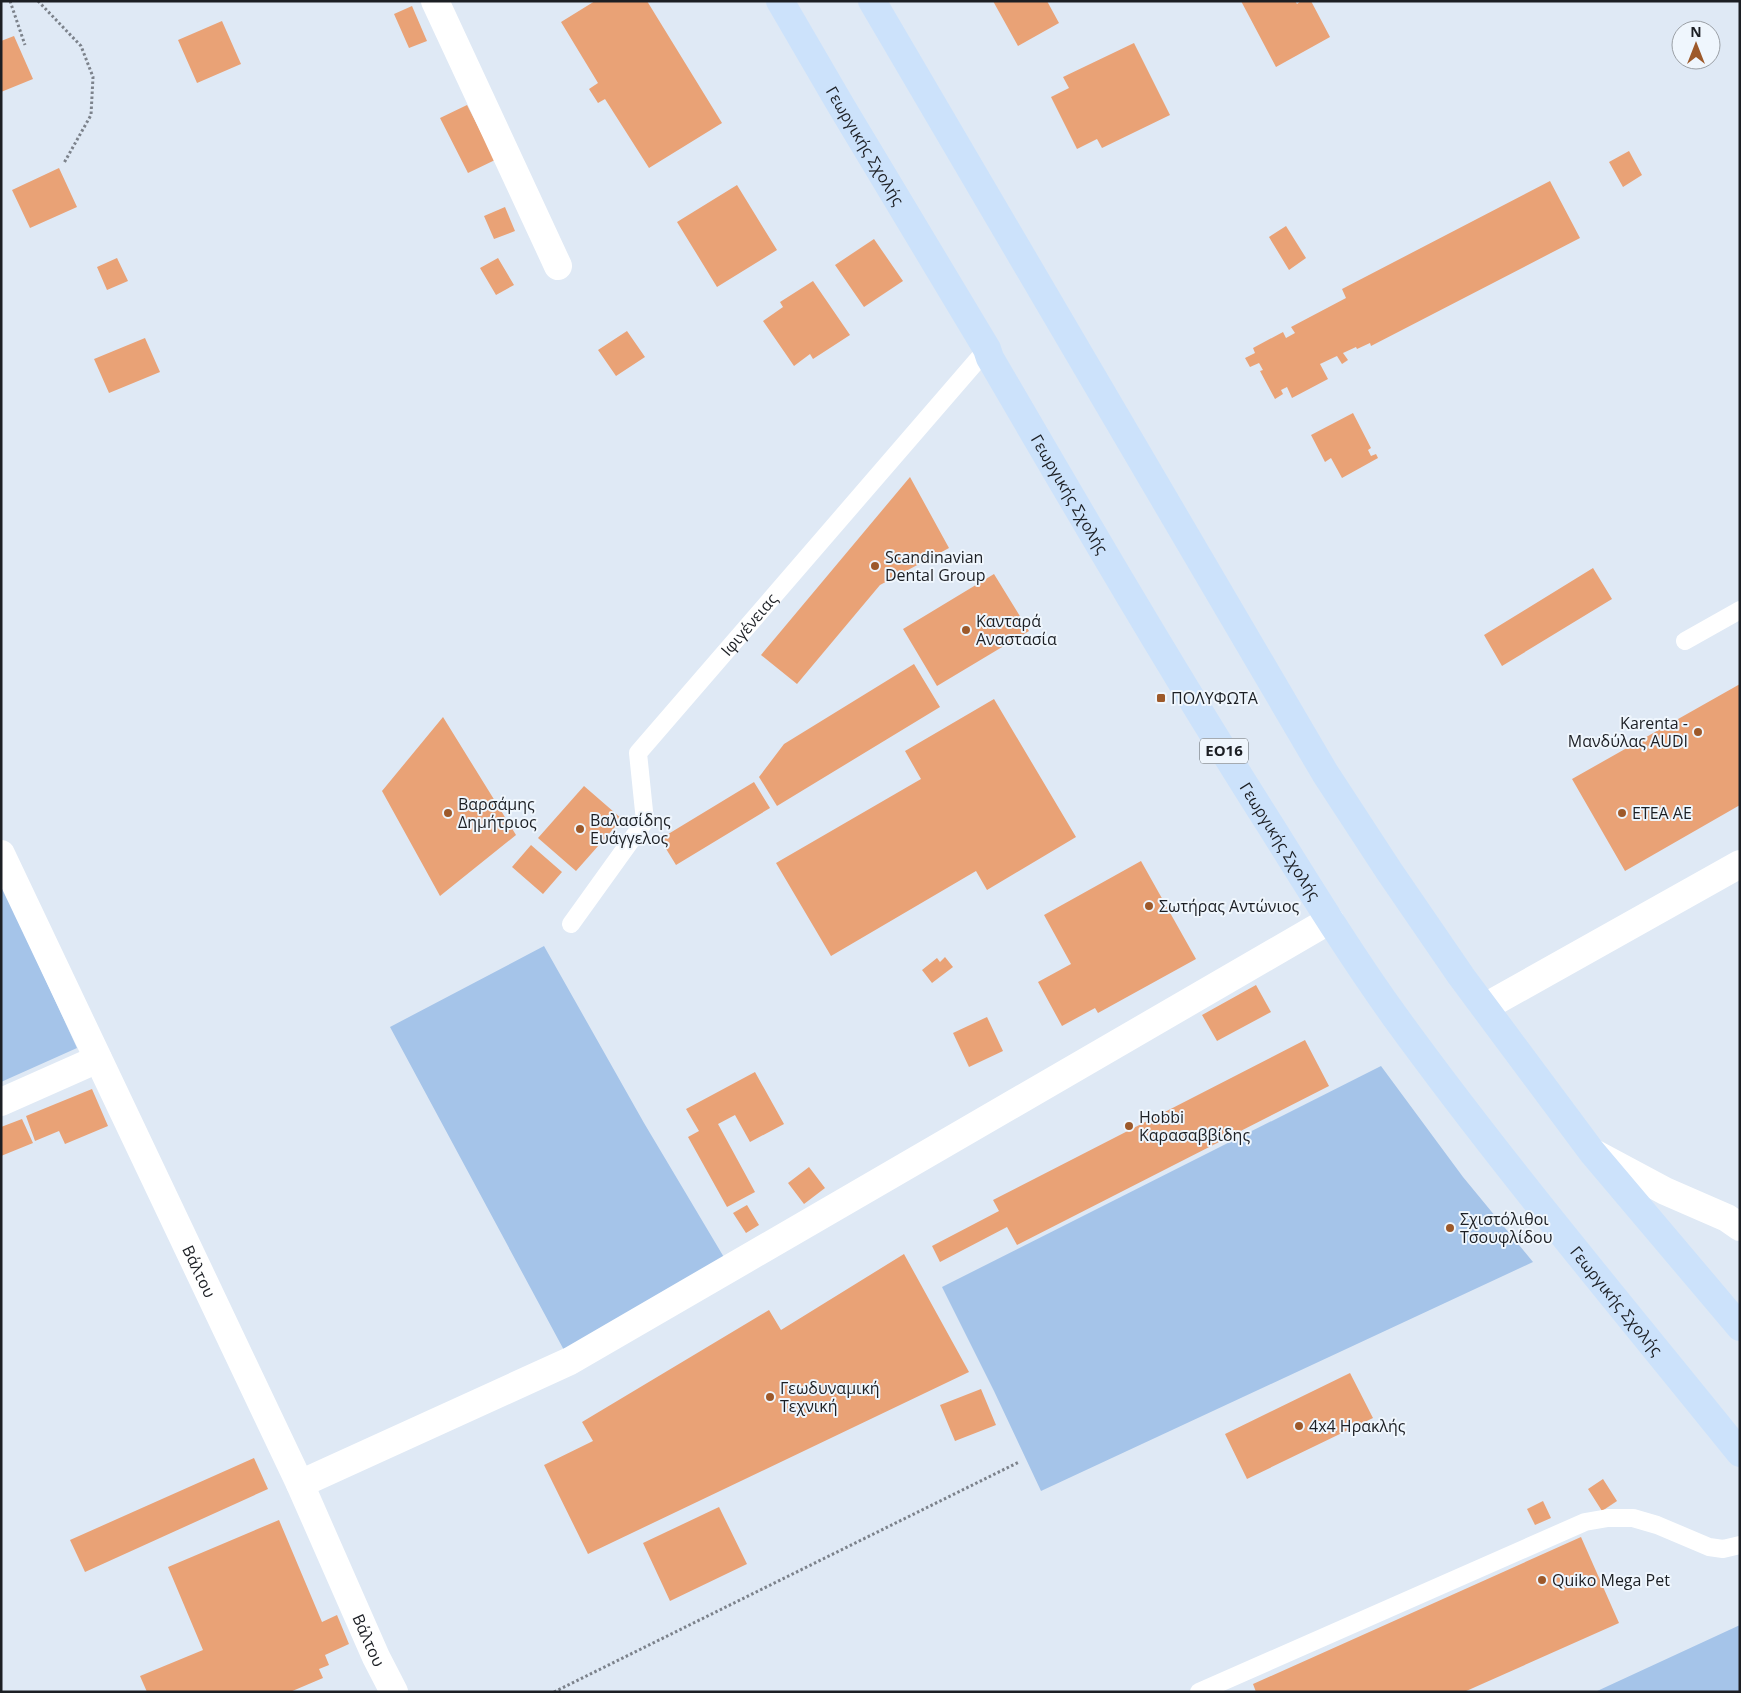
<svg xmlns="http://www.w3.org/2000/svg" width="1741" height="1693" font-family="'Open Sans',sans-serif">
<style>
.green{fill:#a5c4e9}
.building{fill:#e9a276}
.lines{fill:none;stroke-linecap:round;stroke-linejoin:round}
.path{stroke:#7c828b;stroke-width:3;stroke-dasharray:2.5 2.5;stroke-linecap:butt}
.lane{stroke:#fff;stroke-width:18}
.street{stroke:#fff;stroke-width:28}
.primary{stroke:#cce2fb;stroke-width:28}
.poi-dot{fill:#9d592a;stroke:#eff6fd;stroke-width:2}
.labels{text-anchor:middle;stroke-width:4;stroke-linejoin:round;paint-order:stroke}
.shield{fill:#eff6fd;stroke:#5b6065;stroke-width:1}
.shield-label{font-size:15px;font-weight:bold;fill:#1c1f24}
.street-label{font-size:16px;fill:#1c1f24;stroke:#eff6fd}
.poi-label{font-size:16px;fill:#1c1f24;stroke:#eff6fd;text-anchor:start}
</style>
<rect width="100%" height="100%" fill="#dfe9f5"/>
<path class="green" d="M1 883 77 1048 1 1082Z
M544 946 644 1123 725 1259 565 1352 390 1027Z
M1381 1066 1463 1177 1533 1262 1041 1491 994 1391 942 1287Z
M1740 1625V1692H1595Z"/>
<path class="building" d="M595 1H647L722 123 649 168 605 99 598 103 589 89 598 83 561 22Z
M993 1H1047L1059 23 1018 46Z
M1241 1H1295L1297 4 1301 1H1311L1330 37 1276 67Z
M412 6 427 41 409 48 394 14Z
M222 21 241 64 197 83 178 40Z
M14 36 33 79 1 92V41Z
M1134 43 1170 115 1102 148 1097 139 1077 149 1051 97 1069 88 1063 77Z
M467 105 495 160 468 173 440 118Z
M1629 151 1642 175 1623 187 1609 162Z
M59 168 77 207 30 228 12 190Z
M1550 181 1580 238 1371 346 1370 343 1357 349 1356 347 1343 353 1348 360 1342 364 1337 356 1320 364 1328 379 1292 398 1287 387 1281 390 1283 394 1275 399 1260 371 1263 370 1259 363 1250 367 1245 358 1255 353 1253 348 1283 332 1286 338 1295 333 1291 327 1346 298 1342 289Z
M737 185 777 250 717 287 677 222Z
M505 207 515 231 494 239 484 216Z
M1286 226 1306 258 1289 270 1269 237Z
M874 239 903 281 864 307 835 265Z
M117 258 128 281 107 290 97 267Z
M498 258 514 285 496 295 480 268Z
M813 281 850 335 813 359 810 354 794 366 763 321 783 307 780 302Z
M627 331 645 357 616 376 598 350Z
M145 338 160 372 109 393 94 359Z
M1353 413 1371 448 1368 450 1371 456 1376 454 1378 458 1342 478 1331 458 1325 462 1311 435Z
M910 477 949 548 880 585 797 684 761 655Z
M1593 568 1612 599 1502 666 1484 635Z
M994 574 1029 631 937 686 903 629Z
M914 664 940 707 777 806 759 777 784 744Z
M1740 684V805L1625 871 1572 779Z
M994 699 1076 837 987 890 976 871 831 956 776 863 921 779 905 751Z
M443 717 516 835 440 896 382 791Z
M754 782 770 808 676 865 660 839Z
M584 786 622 819 576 871 538 838Z
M531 845 562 872 543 894 512 867Z
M1141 861 1196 959 1098 1013 1095 1008 1062 1026 1038 982 1071 964 1044 915Z
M945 957 953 967 932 983 922 970 937 958 940 962Z
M1256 985 1271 1012 1217 1041 1202 1015Z
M987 1017 1003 1051 969 1067 953 1033Z
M1305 1040 1329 1086 1017 1245 1007 1227 940 1262 932 1246 999 1211 993 1200Z
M755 1072 784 1124 750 1142 735 1115 718 1124 755 1192 727 1207 688 1137 699 1131 686 1109Z
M92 1089 108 1126 65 1144 59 1131 35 1141 26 1116Z
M22 1119 33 1143 1 1156V1127Z
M809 1167 825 1188 804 1204 788 1183Z
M747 1205 759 1225 746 1233 733 1213Z
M904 1254 969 1372 588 1554 544 1465 593 1441 582 1422 769 1310 781 1330Z
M1350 1373 1373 1418 1247 1479 1225 1434Z
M981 1389 996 1425 955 1441 940 1405Z
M254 1458 268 1489 85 1572 70 1540Z
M1603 1479 1617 1501 1602 1511 1588 1489Z
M1543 1501 1551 1518 1535 1525 1527 1509Z
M719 1507 747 1564 670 1601 643 1543Z
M279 1520 322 1622 337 1615 349 1644 325 1655 329 1665 319 1669 323 1678 290 1692H147L140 1676 203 1650 168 1567Z
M1581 1537 1619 1623 1464 1692H1256L1253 1684Z"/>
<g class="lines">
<path class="path" d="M10 1 25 45
M38 1 81 46 93 77 91 115 64 163
M554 1692 1019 1462"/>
<g class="lane">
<path d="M1685 641 1740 610"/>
<path id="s1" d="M571 924 645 821 638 753 987 349"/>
<path d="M1199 1692 1585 1522 1608 1518H1633L1657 1525 1709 1547 1723 1549 1740 1545"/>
</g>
<g class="street">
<path d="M435 1 558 266"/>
<path id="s2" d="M1 854 300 1484 376 1657 394 1692"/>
<path d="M1485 1007 1740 864"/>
<path d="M1 1102 98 1059"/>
<path d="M1594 1153 1665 1191 1727 1218 1740 1227"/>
<path d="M300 1484 570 1361 1330 920"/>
</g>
<g class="primary">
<path id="s3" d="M780 1 840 104 987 349 990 358C1082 516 1174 674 1272 828 1312 892 1352 957 1396 1018 1505 1168 1624 1309 1740 1453"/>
<path d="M872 1 1325 773 1389 871 1461 976 1592 1152 1740 1327"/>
</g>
</g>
<g class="poi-dot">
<circle cx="875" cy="566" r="5"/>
<circle cx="966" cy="630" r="5"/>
<rect x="1156" y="693" width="10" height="10" rx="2.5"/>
<circle cx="1698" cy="732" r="5"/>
<circle cx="448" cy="813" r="5"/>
<circle cx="1622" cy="813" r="5"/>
<circle cx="580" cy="829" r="5"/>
<circle cx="1149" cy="906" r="5"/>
<circle cx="1129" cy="1126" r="5"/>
<circle cx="1450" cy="1228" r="5"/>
<circle cx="770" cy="1397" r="5"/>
<circle cx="1299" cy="1426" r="5"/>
<circle cx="1542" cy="1580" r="5"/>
</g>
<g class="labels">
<rect class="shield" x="1200" y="738.5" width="48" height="25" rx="4"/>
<g class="shield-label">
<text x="1224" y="756">ΕΟ16</text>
</g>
<g class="street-label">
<text dy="6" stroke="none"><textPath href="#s3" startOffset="168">Γεωργικής Σχολής</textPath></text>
<text dy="6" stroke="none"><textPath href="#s3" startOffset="572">Γεωργικής Σχολής</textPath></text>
<text dy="6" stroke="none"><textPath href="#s1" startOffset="365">Ιφιγένειας</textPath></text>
<text dy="6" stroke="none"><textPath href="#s3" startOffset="978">Γεωργικής Σχολής</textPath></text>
<text dy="6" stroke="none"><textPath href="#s2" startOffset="462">Βάλτου</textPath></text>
<text dy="6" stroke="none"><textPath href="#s3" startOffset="1548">Γεωργικής Σχολής</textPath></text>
<text dy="6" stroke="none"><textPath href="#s2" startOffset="868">Βάλτου</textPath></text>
</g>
<g class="poi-label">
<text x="885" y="563">Scandinavian<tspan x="885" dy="18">Dental Group</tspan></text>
<text x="976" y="627">Κανταρά<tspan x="976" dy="18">Αναστασία</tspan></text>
<text x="1171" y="704">ΠΟΛΥΦΩΤΑ</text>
<text x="1688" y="729" text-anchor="end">Karenta -<tspan x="1688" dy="18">Μανδύλας AUDI</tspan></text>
<text x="458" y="810">Βαρσάμης<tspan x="458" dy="18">Δημήτριος</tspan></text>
<text x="1632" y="819">ΕΤΕΑ ΑΕ</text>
<text x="590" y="826">Βαλασίδης<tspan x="590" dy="18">Ευάγγελος</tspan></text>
<text x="1159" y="912">Σωτήρας Αντώνιος</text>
<text x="1139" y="1123">Hobbi<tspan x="1139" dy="18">Καρασαββίδης</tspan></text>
<text x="1460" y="1225">Σχιστόλιθοι<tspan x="1460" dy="18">Τσουφλίδου</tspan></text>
<text x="780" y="1394">Γεωδυναμική<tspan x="780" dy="18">Τεχνική</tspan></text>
<text x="1309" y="1432">4x4 Ηρακλής</text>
<text x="1552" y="1586">Quiko Mega Pet</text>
</g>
</g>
<rect width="1741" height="1693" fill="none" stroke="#1c1f24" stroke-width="5"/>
<g transform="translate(1696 45)"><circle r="24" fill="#eff6fd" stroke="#9ba0a6"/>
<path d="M0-4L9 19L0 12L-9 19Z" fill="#9d592a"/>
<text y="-8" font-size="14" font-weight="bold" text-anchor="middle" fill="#1c1f24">N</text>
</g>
</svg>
